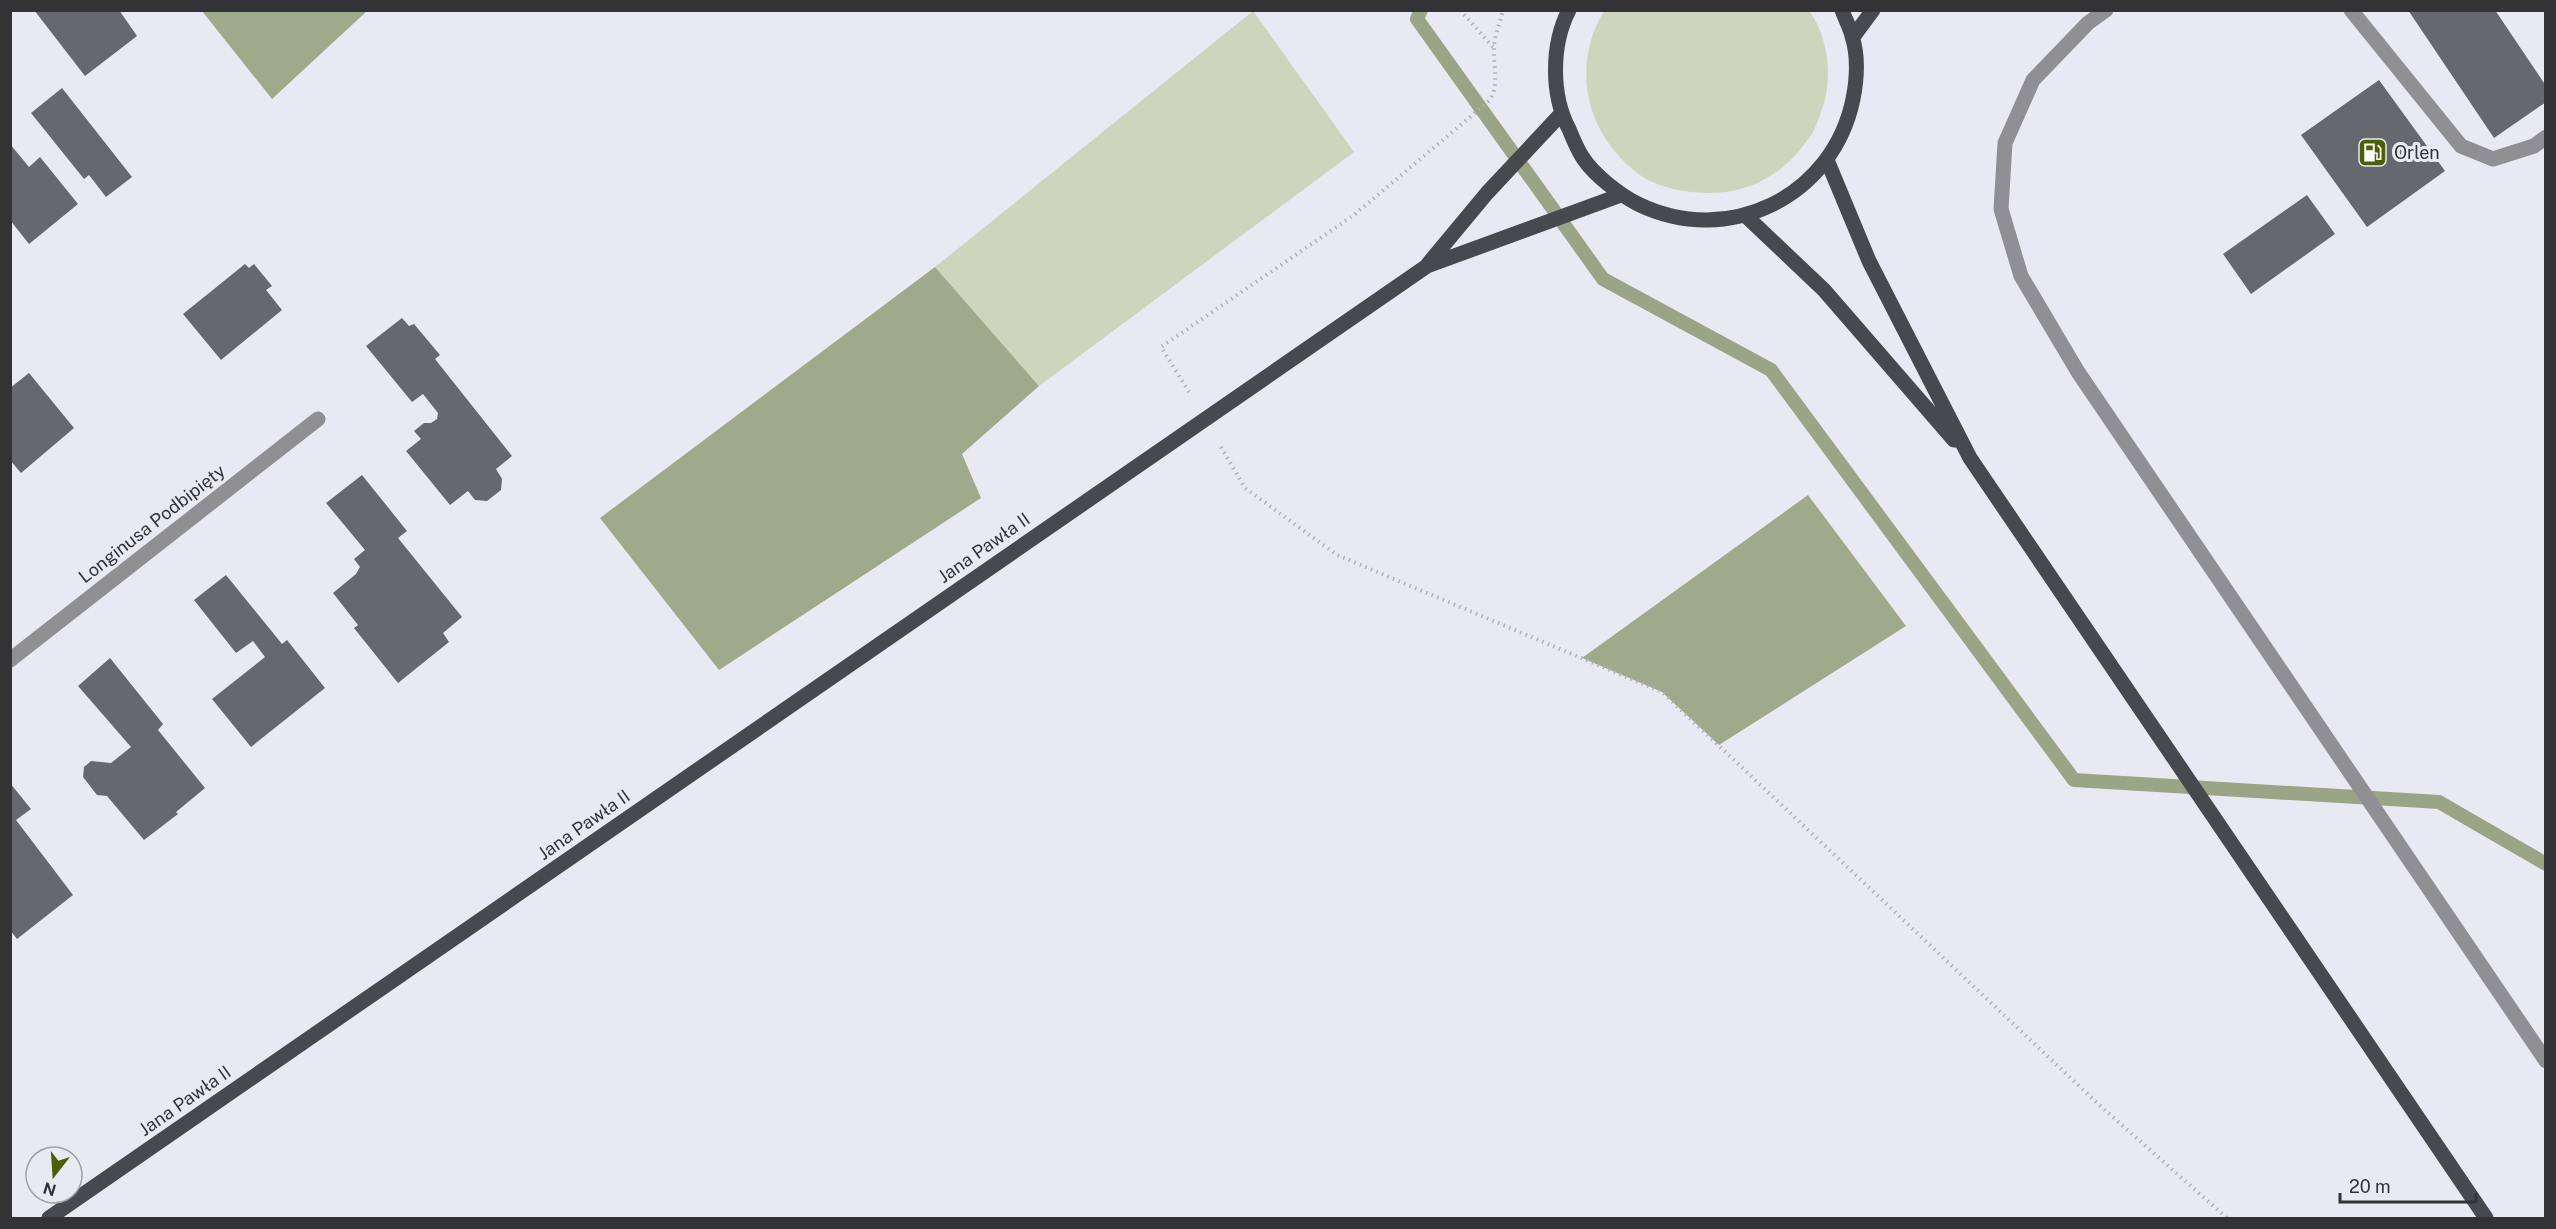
<svg xmlns="http://www.w3.org/2000/svg" width="2556" height="1229" font-family="'Public Sans',sans-serif">
<style>
.green{fill:#cdd6bd}
.forest{fill:#9eaa89}
.lines{fill:none;stroke-linecap:round;stroke-linejoin:round}
.stream{stroke:#9aa585;stroke-width:14}
.building{fill:#676770}
.path{stroke:#b1b1b9;stroke-width:4;stroke-dasharray:1.5 4.5;stroke-linecap:butt}
.minor{stroke:#909094;stroke-width:15}
.major{stroke:#48484f;stroke-width:15}
.labels{text-anchor:middle;stroke-width:6;stroke-linejoin:round;paint-order:stroke}
.poi-label{font-size:18px;fill:#333337;stroke:#e9e9f3;text-anchor:start}
.street-label{font-size:18px;fill:#333337;stroke:#e9e9f3}
</style>
<rect width="100%" height="100%" fill="#e9e9f3"/>
<path class="green" d="M1253 11 1354 152 1039 386 935 267Z
M1604 11H1809C1828 35 1833 78 1823 106 1820 115 1817 124 1813 132 1810 138 1804 144 1800 150 1771 184 1734 197 1691 192 1673 190 1650 184 1636 172 1585 132 1571 66 1604 11Z"/>
<path class="forest" d="M202 11H367L272 99Z
M935 267 1039 386 962 454 981 498 719 670 600 518Z
M1808 495 1906 626 1719 745 1662 692 1582 658Z"/>
<g class="lines">
<path class="stream" d="M1421 10 1417 19 1603 279 1771 370 2074 780 2439 802 2546 864"/>
</g>
<path class="building" d="M34 10H119L137 36 85 76Z
M2408 10H2495L2546 86V102L2494 138Z
M2379 80 2445 171 2367 227 2301 135Z
M62 88 132 177 106 197 89 175 84 179 31 113Z
M10 144 29 167 40 157 78 204 29 244 10 220Z
M2307 195 2335 234 2251 294 2223 254Z
M245 264 249 268 254 264 272 286 266 290 282 310 221 360 183 314Z
M402 318 409 326 414 324 440 355 435 359 512 456 496 469 502 479 501 490 487 501 475 500 468 491 450 505 406 451 421 439 414 431 424 423H431L437 419 438 413 423 394 412 402 366 346Z
M29 373 74 428 21 473 10 460V388Z
M362 475 407 531 398 538 462 617 443 633 449 642 398 683 354 628 358 625 333 593 356 574 360 567 354 559 365 550 326 503Z
M226 575 282 644 287 640 325 688 251 747 212 699 265 657 253 641 236 653 194 600Z
M110 658 163 724 158 730 205 788 176 812 178 814 144 840 107 796 97 795 83 777 84 767 91 761 111 763 131 747 78 686Z
M10 783 31 809 16 820 73 895 17 939 10 930Z"/>
<g class="lines">
<path class="path" d="M1460 10 1493 47
M1189 392 1161 347 1354 215 1489 101C1500 85 1493 67 1494 49 1494 36 1500 23 1503 10
M1221 447 1245 488 1337 555 1662 692 2097 1103 2227 1218"/>
<path class="minor" d="M2106 10 2088 23 2033 80 2005 143 2001 209 2021 276 2078 372 2546 1061
M2351 10 2461 146 2493 159 2534 146 2546 137
M10 660 318 419"/>
<path class="major" d="M1569 10C1551 45 1551 95 1569 129 1573 139 1577 149 1583 158 1594 175 1620 195 1638 204 1728 248 1833 197 1853 99 1857 79 1858 55 1852 36 1850 27 1845 19 1842 10
M1853 37 1873 10
M1827 160 1869 261 1970 458 2486 1218
M1746 216 1824 290 1954 440
M1428 264 1487 193 1561 114
M49 1218 1427 266 1621 195"/>
</g>
<defs>
<symbol id="fuel-square" viewBox="-11 -11 22 22"><rect x="-9" y="-9" width="18" height="18" rx="4" fill="#4a5f06" stroke="#e9e9f3"/><path d="M-5.5-6h7V0h2V4h1.3V-2.5L3-4.5l.8-.8L6-3V5H2.5V1h-1V6h-7ZM-4.2-4.7v3.2H.2V-4.7Z" fill="#fff"/></symbol>
</defs>
<g fill-rule="evenodd">
<use href="#fuel-square" x="2356" y="136" width="33" height="33"/>
</g>
<g class="labels">
<g class="poi-label">
<text x="2394" y="159">Orlen</text>
</g>
<g class="street-label">
<text transform="translate(152 524) rotate(-38)" y="6">Longinusa Podbipięty</text>
<text transform="translate(984 548) rotate(-35)" y="6">Jana Pawła II</text>
<text transform="translate(584 825) rotate(-35)" y="6">Jana Pawła II</text>
<text transform="translate(185 1101) rotate(-35)" y="6">Jana Pawła II</text>
</g>
</g>
<rect width="2556" height="1229" fill="none" stroke="#333337" stroke-width="24"/>
<g transform="translate(54 1175) rotate(197)"><circle r="28" fill="#e9e9f3" stroke="#a0a0a8" stroke-width="1.5"/>
<path d="M0-4.5L10 22L0 15L-10 22Z" fill="#4a5f06"/>
<text y="-9" font-size="16" font-weight="bold" text-anchor="middle" fill="#333337">N</text>
</g>
<path d="M2340 1193v9h136v-9" fill="none" stroke="#333337" stroke-width="3"/>
<text x="2349" y="1193" font-size="18" fill="#333337" stroke="#e9e9f3" stroke-width="4.5" paint-order="stroke">20 m</text>
</svg>
